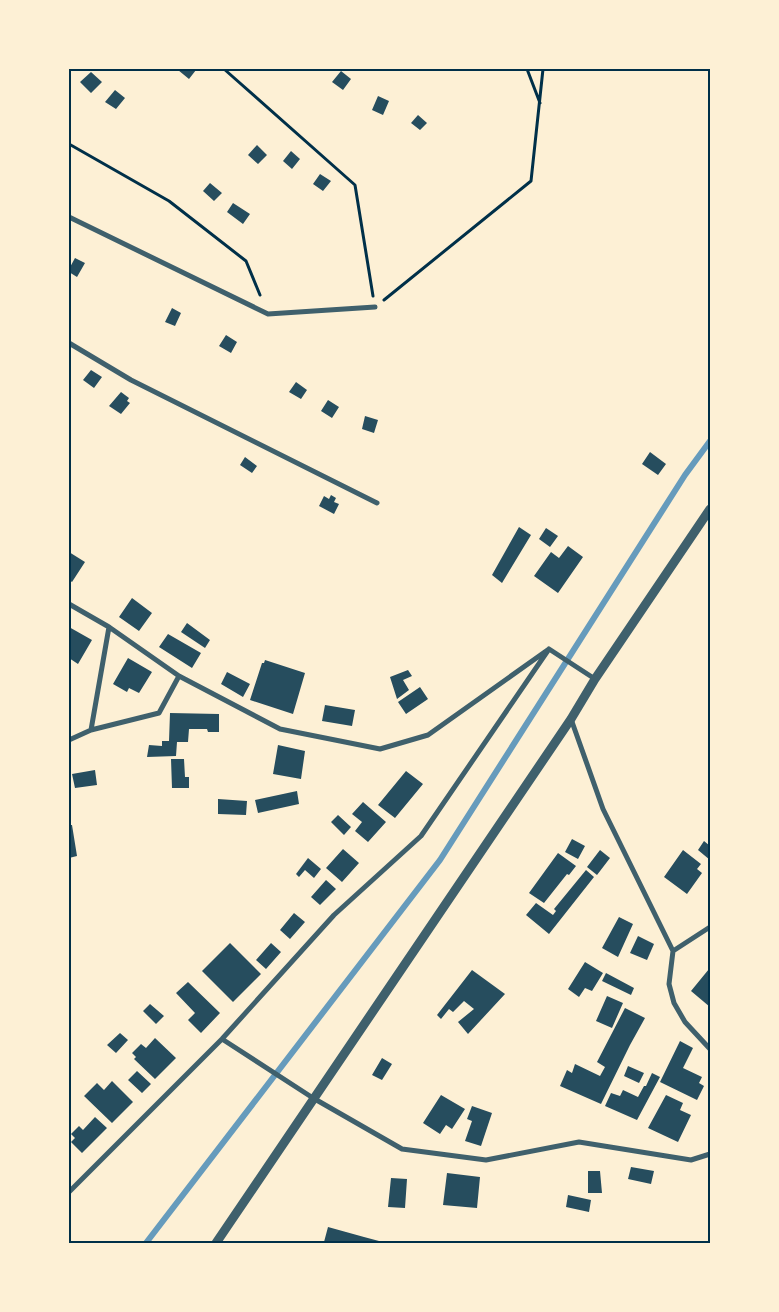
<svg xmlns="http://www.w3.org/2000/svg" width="779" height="1312" font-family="Poppins,sans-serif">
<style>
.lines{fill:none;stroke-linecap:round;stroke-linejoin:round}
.stream{stroke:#669bbc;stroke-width:6}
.building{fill:#264d5e}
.path{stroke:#003049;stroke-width:3}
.minor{stroke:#3f606c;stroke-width:5}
.tertiary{stroke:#3f606c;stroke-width:9}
.neatline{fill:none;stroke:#003049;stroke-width:2}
</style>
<rect width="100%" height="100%" fill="#fdf0d5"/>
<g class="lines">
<path class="stream" d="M146 1243 440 860 685 475 710 441"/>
</g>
<path class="building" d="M179 69H195L196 70 189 79 178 70Z
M341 71 351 79 343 90 332 82Z
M91 72 102 82 91 93 80 82Z
M115 90 125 98 116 109 105 102Z
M378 96 389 101 383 115 372 110Z
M418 115 427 123 420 130 411 123Z
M257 145 267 155 258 164 248 155Z
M291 151 300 159 292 169 283 161Z
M320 174 331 181 323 191 313 184Z
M210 183 222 193 214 201 203 191Z
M233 203 250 214 243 224 227 212Z
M75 258 85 263 77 277 69 272V269Z
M172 308 181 313 175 326 165 322Z
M226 335 237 342 231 353 219 346Z
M91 370 102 377 94 388 83 380Z
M296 382 307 390 301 399 289 392Z
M121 392 129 398 127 401 130 403 121 414 109 406Z
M328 400 339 407 332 418 321 411Z
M365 416 378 420 374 433 362 429Z
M650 452 666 464 658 475 642 464Z
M245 457 257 466 252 473 240 465Z
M331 495 336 498 334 502 339 504 334 514 319 506 324 496 329 499Z
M519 527 531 535 502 583 492 575Z
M546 528 558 536 550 547 539 539Z
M568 546 583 557 558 593 534 576 551 552 559 558Z
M69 552 85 562 72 582 69 580Z
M132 598 152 613 139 631 119 617Z
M187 623 210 640 205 648 181 632Z
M69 627 92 640 78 664 69 658Z
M168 634 201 653 192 668 159 647Z
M128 658 152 672 139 693 129 688 127 692 113 684Z
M265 660 305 673 293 714 250 700 262 663H264Z
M408 670 412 676 403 680 409 690 397 699 390 677Z
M227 672 250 684 243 697 221 684Z
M420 687 428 699 406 714 398 702Z
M325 705 355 710 352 726 322 721Z
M170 713 219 714V732H208L207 729H189L188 742H177L176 756 147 757 149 745 162 746V741H169Z
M278 745 305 751 301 779 273 774Z
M171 759H184L185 777H189V788H172Z
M95 770 97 785 75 788 72 774Z
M406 771 423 784 395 818 378 805Z
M297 791 299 804 258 813 255 800Z
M218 799 247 801 246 815 218 814Z
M363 802 386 822 368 842 355 831 362 822 352 814Z
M338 815 351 827 344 835 331 822Z
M69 825H72L77 856 69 858Z
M572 839 585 846 578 859 565 852Z
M704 841 710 846V860L698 850Z
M343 849 359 863 342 882 326 868Z
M600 850 610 858 597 875 587 867Z
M683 850 701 864 697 869 702 873 687 894 664 877Z
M558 853 576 866 569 875 567 874 544 903 529 893Z
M308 858 321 869 314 878 305 870 299 877 296 874Z
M586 870 594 877 549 934 526 915 536 903 553 915 556 911 554 909Z
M326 880 336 889 320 905 311 897Z
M294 913 305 922 290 939 280 930Z
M619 917 633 924 618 957 602 948Z
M638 936 654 944 647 960 630 953Z
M230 943 261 974 233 1002 202 971Z
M271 943 281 952 266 969 256 960Z
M585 962 603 973 592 991 585 988 579 997 568 989Z
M709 969 710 970V1007L691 991Z
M472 970 505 994 468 1034 458 1022 474 1009 464 1001 453 1012 449 1009 441 1019 437 1015Z
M606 973 634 988 631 995 602 981Z
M188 982 220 1013 201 1033 188 1020 195 1013 176 993Z
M607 996 623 1003 612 1028 596 1021Z
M150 1004 164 1016 156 1024 143 1011Z
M625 1008 645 1018 630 1045 601 1104 560 1086 567 1070 572 1073 575 1064 600 1076 605 1067 597 1062Z
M120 1033 128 1040 116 1053 107 1045Z
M155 1038 176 1058 155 1079 134 1059 136 1057 132 1053 141 1044 146 1048Z
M680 1041 693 1048 683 1068 702 1077 699 1083 704 1086 697 1100 660 1082Z
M382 1058 392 1064 382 1080 372 1075Z
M628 1066 644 1073 639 1083 624 1076Z
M137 1071 151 1084 142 1093 128 1080Z
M652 1073 660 1077 637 1120 605 1106 611 1093 620 1096 623 1090 638 1097 644 1086H646Z
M112 1081 133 1102 112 1123 84 1096 97 1083 104 1090Z
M441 1095 465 1109 452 1129 446 1125 440 1134 423 1123Z
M666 1095 683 1103 680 1110 691 1115 678 1142 648 1128Z
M472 1106 492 1113 481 1146 465 1141 472 1121 467 1119Z
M95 1117 107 1128 82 1153 71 1142 75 1138 71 1134 79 1126 83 1130Z
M631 1167 654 1171 651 1184 628 1179Z
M588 1171H600L602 1193H588Z
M447 1173 480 1177 477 1208 443 1205Z
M391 1178 407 1179 405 1208 388 1207Z
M568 1195 591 1200 589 1212 566 1207Z
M328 1227 364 1237 379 1241 378 1243 324 1242Z"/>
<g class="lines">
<path class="path" d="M224 69 355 185 373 296
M527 69 540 103
M69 144 169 201 246 261 260 295
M384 300 531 181 543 69"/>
<path class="minor" d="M69 217 268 314 375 307
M69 343 131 380 377 503
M69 604 109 627 179 676 280 729 380 749 428 735 549 649 595 679
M571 719 603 809 673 951 669 984 674 1003 685 1022 710 1049
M91 730 109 627
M69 740 91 730 159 713 179 676
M673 951 710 927
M222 1039 313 1098 402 1149 486 1160 579 1142 691 1160 710 1154
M69 1192 222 1039 334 915 421 836 549 649"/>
<path class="tertiary" d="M216 1243 571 719 595 679 710 509"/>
</g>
<rect width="779" height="1312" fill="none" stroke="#fdf0d5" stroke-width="140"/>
<rect x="70" y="70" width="639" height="1172" class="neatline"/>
</svg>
